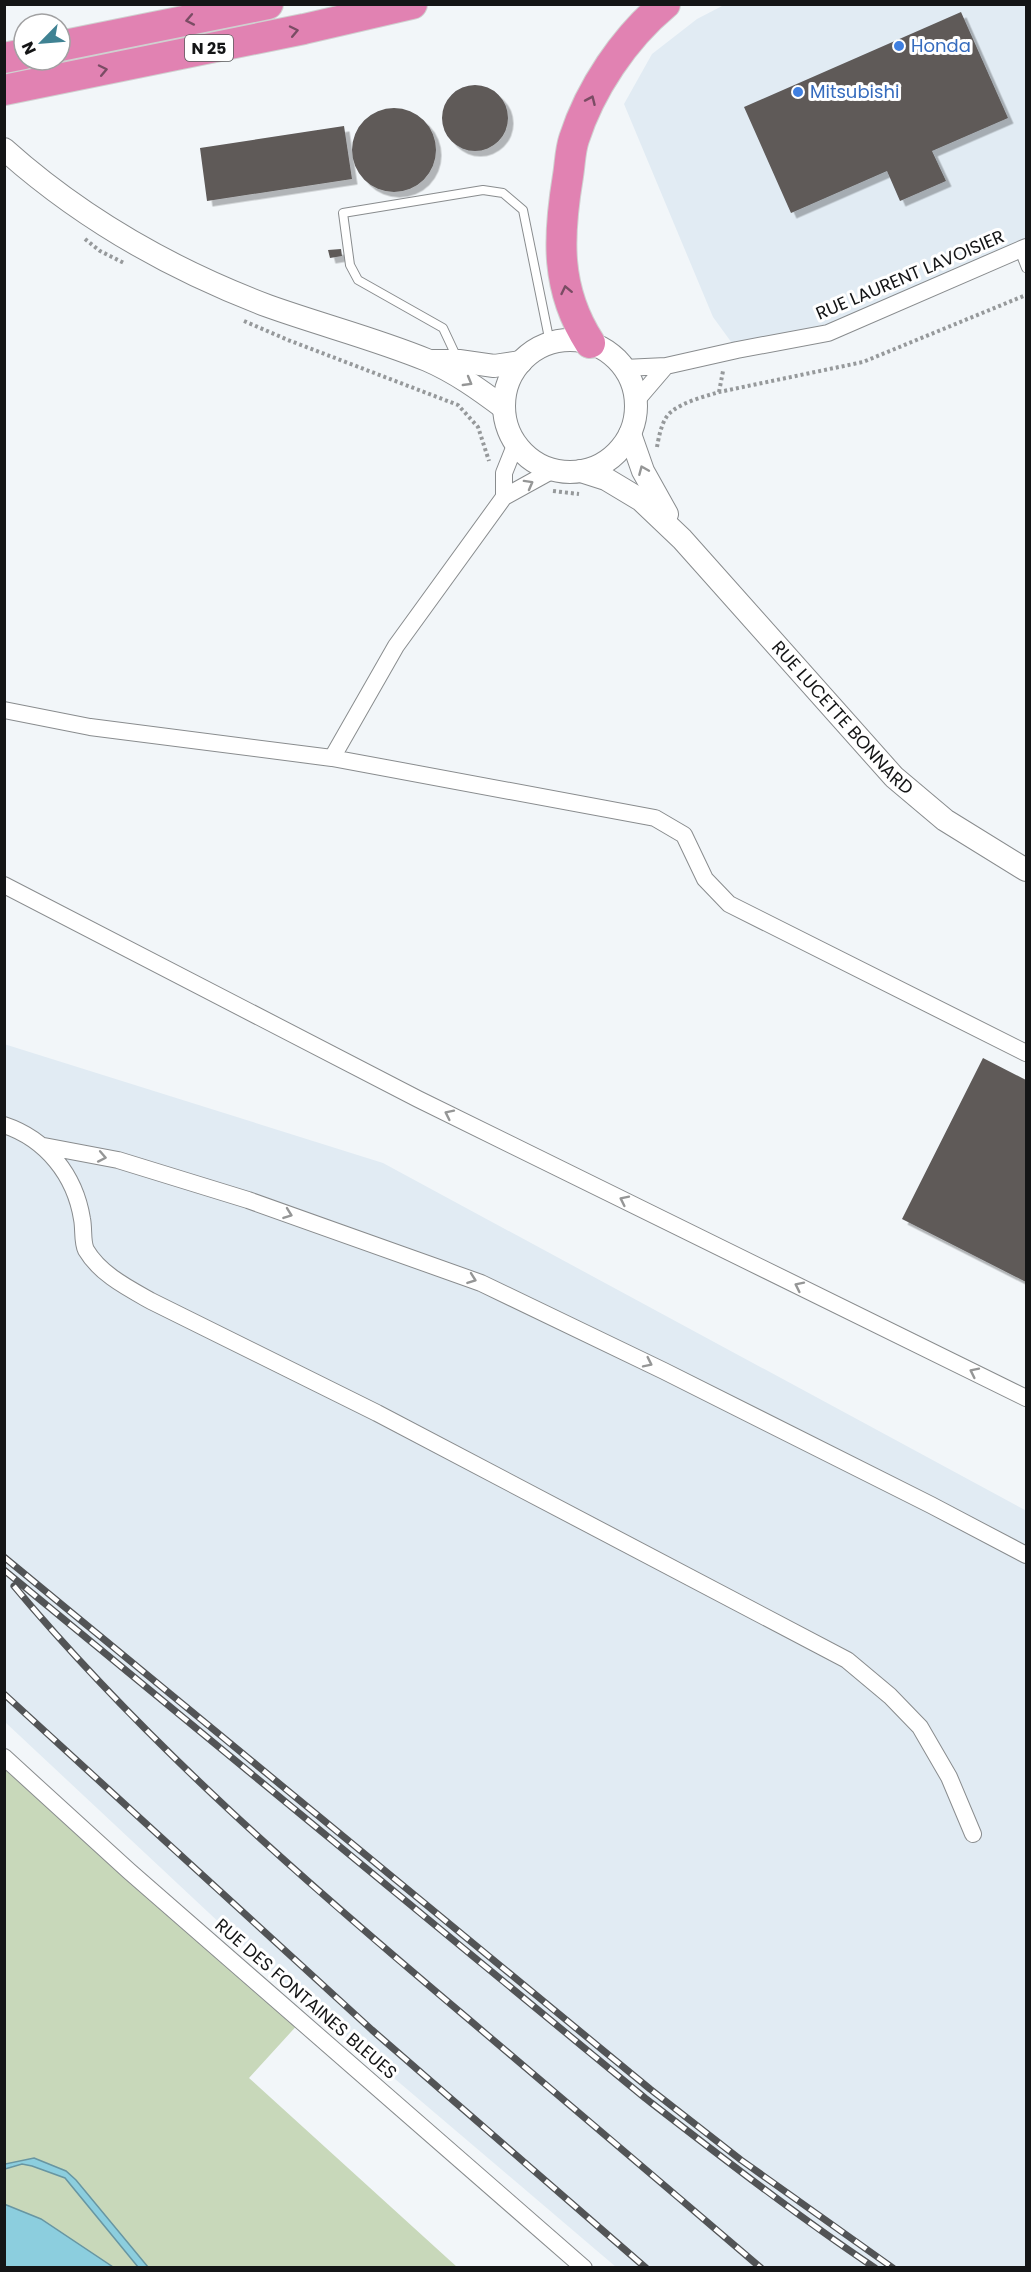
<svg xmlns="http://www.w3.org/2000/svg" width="1031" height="2272" font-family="Poppins,sans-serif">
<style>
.built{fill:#e1ebf3}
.green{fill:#c8d8ba}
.water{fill:#8ccede;stroke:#6896a2;stroke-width:1.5}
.building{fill:#5e5a59;filter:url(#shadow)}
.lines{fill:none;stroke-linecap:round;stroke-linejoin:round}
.lane-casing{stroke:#898c8e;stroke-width:10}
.street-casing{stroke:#898c8e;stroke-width:18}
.secondary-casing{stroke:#898c8e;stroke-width:24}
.highway-casing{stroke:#d0d0d0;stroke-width:32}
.path{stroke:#96999b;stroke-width:4;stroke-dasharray:3 3;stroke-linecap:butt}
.lane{stroke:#fff;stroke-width:8}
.street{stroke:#fff;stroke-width:16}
.secondary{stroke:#fff;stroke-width:22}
.highway{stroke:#e182b2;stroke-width:30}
.rail-casing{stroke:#525456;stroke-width:7}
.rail{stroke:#fff;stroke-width:4.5;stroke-dasharray:14;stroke-linecap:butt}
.oneway{stroke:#7a4c64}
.oneway2{stroke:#959696}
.shop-dot{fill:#3f7fe0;stroke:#fff;stroke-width:2}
.labels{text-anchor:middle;stroke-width:6;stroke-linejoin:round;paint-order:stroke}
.shield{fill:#fff;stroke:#5a5b5c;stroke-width:1.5}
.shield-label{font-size:16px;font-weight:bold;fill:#141516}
.shop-label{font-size:18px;fill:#366cbe;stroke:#fff;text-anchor:start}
.street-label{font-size:18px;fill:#141516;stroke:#fff}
</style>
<defs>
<filter id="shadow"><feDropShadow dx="5.5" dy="5.5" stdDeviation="0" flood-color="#0004"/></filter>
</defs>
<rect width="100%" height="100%" fill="#f2f6f9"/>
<path class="built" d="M724 5H1026V247L885 309 737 350 713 317 624 104 652 54 697 19Z
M4 1044 383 1163 1025 1510 1026 1508V2267H616L301 1999 5 1722Z"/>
<path class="green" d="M4 1757 301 2021 249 2078 457 2267H5Z"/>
<path class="water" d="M34 2158 66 2171 76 2180 148 2267H138L65 2178 32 2166 22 2164 5 2169V2164Z
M4 2204 41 2219 113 2267H5Z"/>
<path class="building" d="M961 12 1008 118 932 151 946 181 900 201 887 171 791 213 744 107Z
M442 118a33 33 0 1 1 66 0a33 33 0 1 1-66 0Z
M352 150a42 42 0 1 1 84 0a42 42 0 1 1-84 0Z
M344 126 352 179 207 201 200 148Z
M341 249 342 256 330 258 328 250Z
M983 1058 1026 1080V1282L902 1219Z"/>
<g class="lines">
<defs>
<path id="lane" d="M1019 250 1026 268
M458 360 443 328 358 280 350 265 343 213 483 190 503 193 523 210 550 343"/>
<path id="street" d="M624 368 666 366 737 350 828 333 1026 247
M636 401 666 366
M504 497V473L516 443
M4 710 90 727 332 758 655 818 684 835 705 879 729 904 1026 1053
M332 758 396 646 504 497 553 470
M4 885 418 1099 1026 1398
M4 1125C46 1139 75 1175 82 1219 84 1228 82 1242 86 1250 100 1274 128 1288 151 1301L377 1413 847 1660 890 1696 920 1727 949 1777 973 1834
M44 1146 118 1160 248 1200 481 1283 664 1371 931 1505 1026 1555
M4 1757 129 1871 584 2268"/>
<g id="secondary">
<path d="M4 149C81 218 173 270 268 306 321 325 376 339 427 360 455 372 480 390 504 408"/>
<circle cx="570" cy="406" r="66"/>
<path d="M433 361H459L494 366 521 362"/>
<path d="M630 434 643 471 667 514"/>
<path id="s1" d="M581 471 606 479 641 500 682 539 894 777 945 820 1026 870"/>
</g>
<path id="highway" d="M60 46 268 4
M4 58 24 54
M4 90 304 29 412 4
M590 343C555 289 558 236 568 176 570 164 570 151 574 139 590 89 624 38 665 4"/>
</defs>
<use href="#lane" class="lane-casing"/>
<use href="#street" class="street-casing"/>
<use href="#secondary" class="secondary-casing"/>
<use href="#highway" class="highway-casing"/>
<path class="path" d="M85 239 100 251 124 263
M244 321 288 340 458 405 478 427 489 461
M719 392 723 371
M657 447C659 436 662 419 671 412 683 402 703 397 719 392L863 362 1026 295
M553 491 579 494"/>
<use href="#lane" class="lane"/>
<use href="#street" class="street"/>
<use href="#secondary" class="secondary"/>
<use href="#highway" class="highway"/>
<defs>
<path id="rail" d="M4 1557 650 2089 741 2160 893 2268
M4 1570 645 2098C720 2156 796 2215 875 2268
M14 1586C148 1746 307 1883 466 2017 565 2101 663 2184 761 2268
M4 1694 372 2030 646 2268"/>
</defs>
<use href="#rail" class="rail-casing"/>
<use href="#rail" class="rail"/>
</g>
<defs><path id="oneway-chevron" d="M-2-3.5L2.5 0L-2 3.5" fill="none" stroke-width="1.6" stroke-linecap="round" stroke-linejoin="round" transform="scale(1.5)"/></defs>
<g class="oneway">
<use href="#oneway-chevron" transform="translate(190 20) rotate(169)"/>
<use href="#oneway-chevron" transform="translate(294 31) rotate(-12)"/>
<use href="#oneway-chevron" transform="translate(103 70) rotate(-12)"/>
<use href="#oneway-chevron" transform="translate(591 100) rotate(-66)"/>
<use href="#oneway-chevron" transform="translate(566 290) rotate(-102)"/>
</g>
<g class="oneway2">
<use href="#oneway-chevron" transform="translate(468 382) rotate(30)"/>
<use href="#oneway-chevron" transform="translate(643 470) rotate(-113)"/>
<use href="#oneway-chevron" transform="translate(529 484) rotate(-29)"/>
<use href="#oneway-chevron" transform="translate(449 1114) rotate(-154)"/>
<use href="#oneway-chevron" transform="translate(102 1157) rotate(11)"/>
<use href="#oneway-chevron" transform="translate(624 1200) rotate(-154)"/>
<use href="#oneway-chevron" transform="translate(288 1214) rotate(20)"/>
<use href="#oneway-chevron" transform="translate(472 1279) rotate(20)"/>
<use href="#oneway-chevron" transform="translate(799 1286) rotate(-154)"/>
<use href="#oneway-chevron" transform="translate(648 1363) rotate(26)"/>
<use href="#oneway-chevron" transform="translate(974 1372) rotate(-154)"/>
</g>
<g class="shop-dot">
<circle cx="899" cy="46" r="6"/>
<circle cx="798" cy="92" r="6"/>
</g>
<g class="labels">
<rect class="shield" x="185" y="35" width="48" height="26" rx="4.5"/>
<g class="shield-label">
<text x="209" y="54">N 25</text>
</g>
<g class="shop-label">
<text x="911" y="52">Honda</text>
<text x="810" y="98">Mitsubishi</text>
</g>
<g class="street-label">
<text transform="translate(910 275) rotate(-23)" y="6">RUE LAURENT LAVOISIER</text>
<text dy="6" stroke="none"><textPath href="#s1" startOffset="364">RUE LUCETTE BONNARD</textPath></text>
<text transform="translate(306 1999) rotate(41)" y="6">RUE DES FONTAINES BLEUES</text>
</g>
</g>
<rect width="1031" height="2272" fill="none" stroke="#141516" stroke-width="12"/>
<g transform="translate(42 42) rotate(245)"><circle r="28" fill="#ffffff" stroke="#a1a1a2" stroke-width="1.5"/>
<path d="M0-4.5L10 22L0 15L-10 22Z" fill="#3f8293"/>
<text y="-9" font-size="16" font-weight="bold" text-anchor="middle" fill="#141516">N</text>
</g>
</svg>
